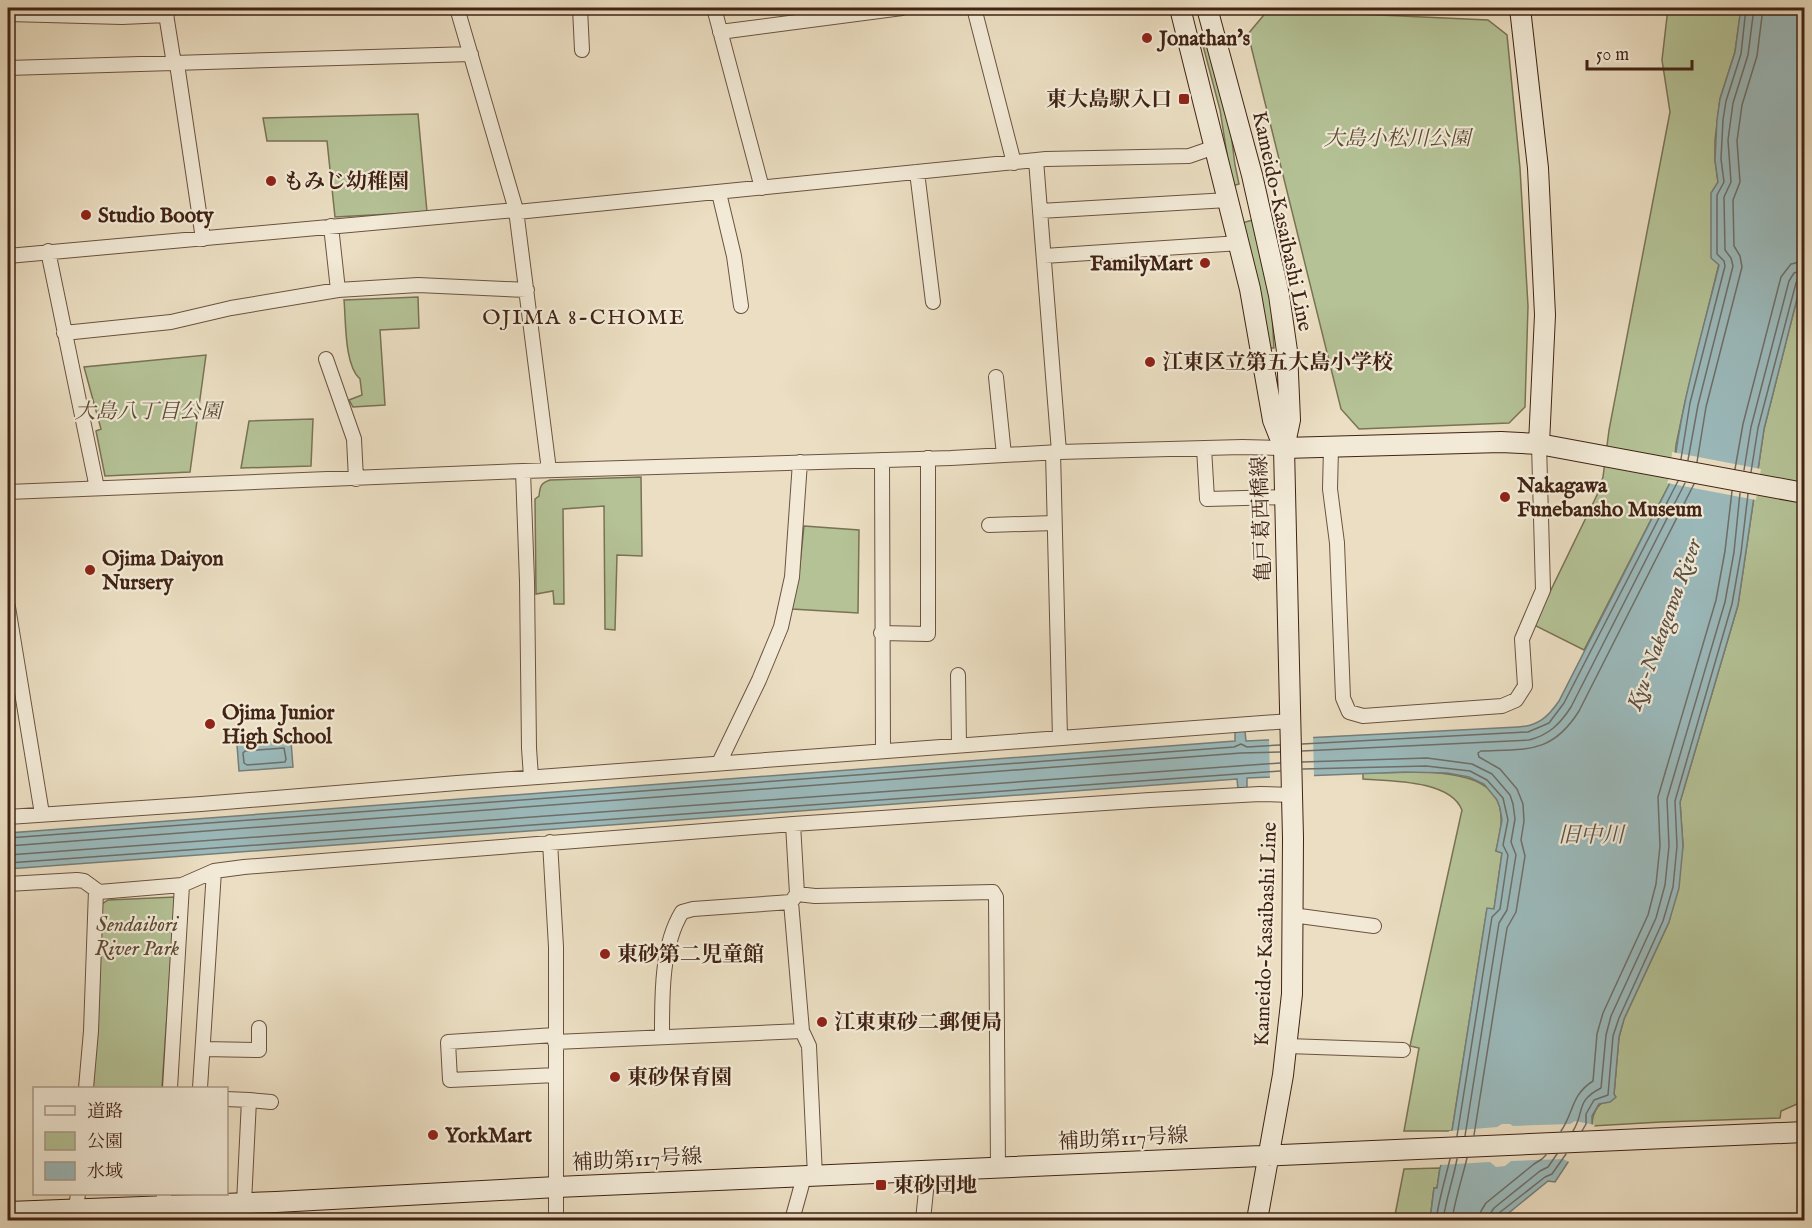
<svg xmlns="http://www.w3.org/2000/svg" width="1812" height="1228" font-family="'IM FELL English','Noto Serif JP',serif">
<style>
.green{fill:#b4c296;stroke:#7a7255;stroke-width:1.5}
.water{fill:#9bbabc;stroke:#777e79;stroke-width:1.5}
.pier{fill:#ebdec2}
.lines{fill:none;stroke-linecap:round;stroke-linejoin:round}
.shore{stroke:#6e6e68;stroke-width:1.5}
.street-casing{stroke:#6c5240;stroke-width:16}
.secondary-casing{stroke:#412314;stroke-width:22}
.street{stroke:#f2ead7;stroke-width:14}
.secondary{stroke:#f2ead7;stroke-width:20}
.poi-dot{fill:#8f2418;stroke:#f2ead7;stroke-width:2}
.labels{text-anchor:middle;stroke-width:4.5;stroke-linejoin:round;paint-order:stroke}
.poi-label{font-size:21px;font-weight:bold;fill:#412314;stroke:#f2ead7;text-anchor:start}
.park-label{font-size:21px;font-style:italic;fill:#5e4b34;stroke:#f2ead7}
.street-label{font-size:21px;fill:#412314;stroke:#f2ead7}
.neighbourhood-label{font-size:22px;letter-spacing:1.5px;fill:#412314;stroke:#f2ead7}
.water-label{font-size:22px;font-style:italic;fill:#5c5046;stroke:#f2ead7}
</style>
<rect width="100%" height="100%" fill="#ebdec2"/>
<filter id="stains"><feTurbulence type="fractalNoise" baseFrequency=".00333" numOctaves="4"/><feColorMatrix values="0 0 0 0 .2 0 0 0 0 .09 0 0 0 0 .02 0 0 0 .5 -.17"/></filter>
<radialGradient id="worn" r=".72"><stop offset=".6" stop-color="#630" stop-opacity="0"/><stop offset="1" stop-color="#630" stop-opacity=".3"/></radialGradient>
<path class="green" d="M1668 8H1741L1735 52 1720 99 1715 140V160L1718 182 1719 264 1685 402 1676 445 1673 477 1584 650 1534 625 1597 495 1603 477 1609 430 1670 112 1662 60Z
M1268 10 1488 20 1507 35 1520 168 1528 306 1525 407 1509 423 1359 429 1341 409 1248 34Z
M1208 36 1229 118 1235 165 1239 184 1232 186 1220 110 1201 38Z
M418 114 427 212 335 217 327 141H267L263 118Z
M1256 219 1270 281 1274 348H1270L1242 223Z
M1804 271V1101L1781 1111 1780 1118 1661 1122 1592 1126C1592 1109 1600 1103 1614 1094L1619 1037 1624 1019 1669 922 1683 846 1680 802 1738 605 1764 429Z
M418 297 419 328 380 330 385 405 353 407 349 400 362 395 360 379C344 365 346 320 344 300Z
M206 355 190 472 105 476 96 431 101 429 84 367Z
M313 419 311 466 241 468 249 421Z
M641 477 642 556 617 555 615 630 605 629 604 506 563 509 564 604H554L553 591 536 594 535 499 539 496C540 486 541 483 550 480Z
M804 526 859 530 858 613 792 609 799 574Z
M1426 772C1457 774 1501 778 1501 818 1502 829 1498 841 1496 851L1502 853 1494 909H1487L1452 1131H1404L1419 1048 1410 1046 1462 810C1450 780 1391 781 1363 779V773Z
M175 897 162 1088H92L102 904 108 900Z
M1440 1168 1437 1188H1434L1430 1220H1394L1404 1169Z"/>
<path class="water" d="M1741 8H1804V271L1764 429 1738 605 1680 802 1683 846 1679 888 1669 922 1624 1019 1619 1037 1614 1094 1616 1097 1610 1102 1599 1104 1592 1116V1126L1555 1182 1548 1181 1500 1220H1430L1434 1188H1437L1440 1168 1452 1131 1487 908 1494 909 1502 853 1496 851 1502 820 1500 808 1497 800 1484 784 1469 777 1447 773 1405 772 1247 778V789H1238L1237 779 8 869V833L1235 741V731H1245L1246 741 1518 727C1538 726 1548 717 1559 701L1673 477C1680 405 1702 335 1719 265L1711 258V193L1718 182 1715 160 1717 120 1720 99 1735 52Z
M291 741 293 767 239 771 237 745Z"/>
<path class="pier" d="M1672 452 1761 469 1756 500 1667 483 1670 476Z
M1313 734 1314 778 1270 779 1269 736Z
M1575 1121 1595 1125 1571 1163 1563 1159 1511 1161 1505 1166 1496 1167 1490 1162 1439 1165 1449 1131 1497 1127 1502 1124H1510L1513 1126 1570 1124Z"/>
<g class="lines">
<path class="shore" d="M1681 459 1690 403 1725 266 1724 261 1717 254V195L1724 182 1721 159 1723 120 1726 101 1741 54 1746 8
M1688 460 1698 405 1733 266 1731 258 1725 250 1724 197 1731 182 1728 140 1733 103 1748 55 1754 8
M1697 462 1706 407 1742 267 1740 256 1734 246 1733 200 1740 182 1737 141 1742 105 1757 56 1763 8
M1735 469 1743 424 1781 277 1791 264 1804 261
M1744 470 1751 427 1789 281 1794 273 1804 270
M1751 472 1758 428 1796 283 1799 278H1804
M1302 744 1528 732 1549 723 1564 703 1678 481
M284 748 286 759 285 762 247 765 244 763 243 753 245 751Z
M1302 751 1529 740C1549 735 1560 724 1571 707L1685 483
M1302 762 1427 758 1472 764 1492 774 1510 795 1513 804 1515 819 1511 842 1516 855 1507 910 1499 923 1465 1136
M1303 769 1426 766 1470 771 1487 780 1503 798 1508 820 1503 845 1508 855 1500 909 1492 917 1457 1136
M8 838 1234 747 1241 744 1247 747 1280 745
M8 846 1241 753 1280 752
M8 855 1280 763
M8 863 1280 771
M1561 1131C1574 1112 1571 1095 1593 1081L1597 1034 1603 1013 1648 915 1656 884 1660 846 1658 797 1716 600 1725 551 1732 491
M1573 1131C1585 1112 1575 1101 1601 1088L1606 1035 1611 1016 1656 918 1665 885 1669 846 1667 799 1725 602 1734 552 1740 493
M1582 1131 1586 1124V1114L1594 1100 1608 1095 1613 1036 1619 1018 1663 921 1673 887 1677 846 1675 801 1732 604 1741 553 1748 494
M1474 1135 1507 928 1516 912 1525 856 1521 840 1524 821 1523 804 1517 789 1500 769 1479 757 1478 753 1481 751C1527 749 1552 754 1579 711L1694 484
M1436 1220C1439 1199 1445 1180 1450 1159
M1443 1220C1446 1199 1453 1180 1457 1159
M1452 1220C1455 1199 1462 1179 1467 1158
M1480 1220 1481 1211 1486 1203 1534 1164 1542 1159 1546 1155
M1489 1220 1490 1214 1494 1208 1540 1171 1548 1167 1557 1154
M1497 1220 1499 1213 1545 1177 1552 1174 1566 1154"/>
<defs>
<path id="street" d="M165 8 174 64
M457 8 516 210 549 470
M580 8 582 50
M714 8 762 188
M974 8 1014 163
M8 14 122 17 167 15
M720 32 902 8
M177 64 203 239
M8 68 471 54
M1036 160 1059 452
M917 172 933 302
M719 193 734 256 741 306
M1040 211 1228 200
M517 212 1046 159 1189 156 1215 147
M331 226 338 290
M48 251 97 488
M8 256 516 210
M1044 256 1240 243
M64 333 171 322 231 308 338 290 418 285 527 290
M326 359 354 439 356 479
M996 377 1004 455
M1204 448 1207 499 1285 497
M1331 448 1330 489 1337 543 1343 698 1349 712 1363 716 1502 706 1516 700 1525 686 1522 639 1543 590 1539 444
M1053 452 1060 738
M882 460 883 751
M523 471 527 581 529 748 531 777
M8 492 523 471 951 458 1059 452 1242 447 1284 448
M989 525 1054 523
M8 607 42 814
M881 633 928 634V458
M958 675 959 745
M719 763 759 680 781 627 792 577 800 462
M8 817 201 804 457 783 1290 721
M793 824 797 894 791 902 802 1031 809 1046 815 1176
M550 842 556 947V1220
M8 884 77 880 84 881 99 892 182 885 214 871 244 867 793 824 1150 800 1260 794 1293 795
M797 894 815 896 993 892 996 897 998 1168
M1292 915 1374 926
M555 1035 448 1042 450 1080 556 1075
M662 1036C662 997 661 946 682 912L693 909 791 902
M555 1042 802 1031
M1287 1046 1403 1050
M203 1049 259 1050V1028
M86 1088 91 1031 96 890
M170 1088 182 885
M200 1088 214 871
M226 1099 249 1100 244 1203
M249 1100 271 1102
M74 1220 78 1194
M163 1220 164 1194
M792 1220 802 1184V1176
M923 1220 928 1171"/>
<path id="secondary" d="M1180 8 1250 289 1273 420 1284 448
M1207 8 1252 175 1279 295 1287 351 1290 420 1284 448 1293 838 1292 994 1283 1075 1257 1220
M1520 8 1538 168 1545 315 1539 444
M1284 448 1501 442 1539 444 1804 493
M8 1212 276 1202 557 1187 1804 1132"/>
</defs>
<use href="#street" class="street-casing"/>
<use href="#secondary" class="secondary-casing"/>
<use href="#street" class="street"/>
<use href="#secondary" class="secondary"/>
</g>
<g class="poi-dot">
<circle cx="1147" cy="38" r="6"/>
<rect x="1178" y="93" width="12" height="12" rx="3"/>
<circle cx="271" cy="181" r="6"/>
<circle cx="86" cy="215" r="6"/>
<circle cx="1205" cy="263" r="6"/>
<circle cx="1150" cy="362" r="6"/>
<circle cx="1505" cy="497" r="6"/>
<circle cx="90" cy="570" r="6"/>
<circle cx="210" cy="724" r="6"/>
<circle cx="605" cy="954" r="6"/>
<circle cx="822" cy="1022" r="6"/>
<circle cx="615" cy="1077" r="6"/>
<circle cx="433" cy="1135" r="6"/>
<rect x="875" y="1179" width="12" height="12" rx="3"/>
</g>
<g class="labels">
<g class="poi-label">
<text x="1159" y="45">Jonathan's</text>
<text x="1172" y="106" text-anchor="end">東大島駅入口</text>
<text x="283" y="188">もみじ幼稚園</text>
<text x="98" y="222">Studio Booty</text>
<text x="1193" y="270" text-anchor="end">FamilyMart</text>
<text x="1162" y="369">江東区立第五大島小学校</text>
<text x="1517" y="492">Nakagawa<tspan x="1517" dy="24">Funebansho Museum</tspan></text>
<text x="102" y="565">Ojima Daiyon<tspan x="102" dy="24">Nursery</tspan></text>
<text x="222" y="719">Ojima Junior<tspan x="222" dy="24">High School</tspan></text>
<text x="617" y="961">東砂第二児童館</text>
<text x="834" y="1029">江東東砂二郵便局</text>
<text x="627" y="1084">東砂保育園</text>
<text x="445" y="1142">YorkMart</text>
<text x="893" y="1192">東砂団地</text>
</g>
<g class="park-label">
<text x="1397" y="145">大島小松川公園</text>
<text x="148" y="418">大島八丁目公園</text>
<text x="137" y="931">Sendaibori<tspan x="137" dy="24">River Park</tspan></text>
</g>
<g class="street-label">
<text transform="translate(1283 221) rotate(78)" y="7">Kameido-Kasaibashi Line</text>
<text transform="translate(1261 519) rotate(-92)" y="7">亀戸葛西橋線</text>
<text transform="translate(1265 934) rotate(-88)" y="7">Kameido-Kasaibashi Line</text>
<text transform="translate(1123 1138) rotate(-3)" y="7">補助第117号線</text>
<text transform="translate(637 1159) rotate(-3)" y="7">補助第117号線</text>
</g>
<g class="neighbourhood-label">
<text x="584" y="324">OJIMA 8-CHOME</text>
</g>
<g class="water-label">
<text transform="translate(1663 624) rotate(-70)" y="8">Kyu-Nakagawa River</text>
<text x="1591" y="842">旧中川</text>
</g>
</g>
<rect width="1812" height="1228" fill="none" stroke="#ebdec2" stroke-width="30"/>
<rect x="9" y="9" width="1794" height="1210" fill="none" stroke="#412314" stroke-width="3"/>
<rect x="15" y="15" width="1782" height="1198" fill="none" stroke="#412314" stroke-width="1.5"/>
<rect x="33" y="1087" width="195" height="108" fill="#f2ead7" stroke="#ab9a89" stroke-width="1.5"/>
<rect x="45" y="1106" width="30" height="9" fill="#f2ead7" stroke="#ab9a89" stroke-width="1.5"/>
<text x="87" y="1117" font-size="18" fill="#412314">道路</text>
<rect x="45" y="1132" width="30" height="18" fill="#b4c296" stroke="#ab9a89" stroke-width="1.5"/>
<text x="87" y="1147" font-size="18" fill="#412314">公園</text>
<rect x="45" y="1162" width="30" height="18" fill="#9bbabc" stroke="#ab9a89" stroke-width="1.5"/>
<text x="87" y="1177" font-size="18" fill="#412314">水域</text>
<path d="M1587 60v9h105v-9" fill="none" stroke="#412314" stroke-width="3"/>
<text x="1596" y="60" font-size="18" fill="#412314" stroke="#f2ead7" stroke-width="4.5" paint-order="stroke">50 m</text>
<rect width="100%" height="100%" filter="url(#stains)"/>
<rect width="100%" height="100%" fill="url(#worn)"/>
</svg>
